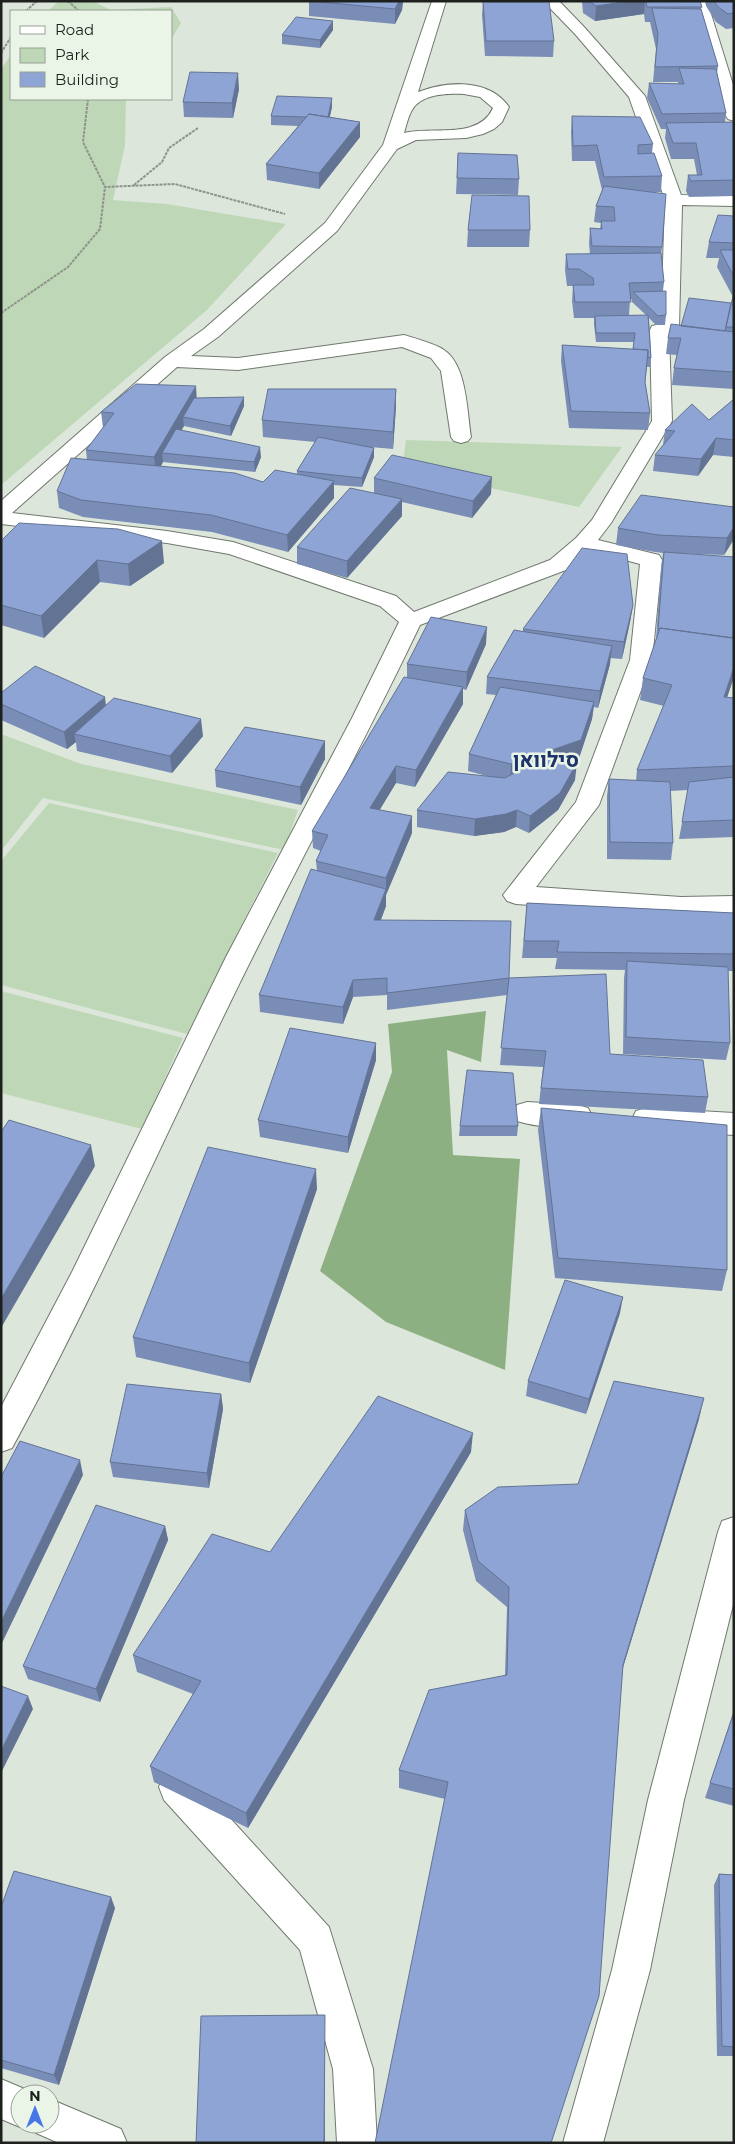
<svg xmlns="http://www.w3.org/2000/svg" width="735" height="2144" font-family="Montserrat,Heebo,sans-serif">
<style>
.green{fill:#bed8b7}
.forest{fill:#8db083}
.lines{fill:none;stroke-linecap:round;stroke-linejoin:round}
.minor-casing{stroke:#70796e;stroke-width:2}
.path{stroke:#8e948b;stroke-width:2;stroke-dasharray:3 1;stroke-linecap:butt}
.minor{fill:#fff;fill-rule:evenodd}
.wall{fill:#798db6;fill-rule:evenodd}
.shaded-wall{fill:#637394}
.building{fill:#8da4d4;stroke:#637394}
.labels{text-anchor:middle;stroke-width:5;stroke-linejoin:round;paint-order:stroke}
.district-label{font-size:21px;font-weight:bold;fill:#1d346b;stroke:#eaf4e7}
</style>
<rect width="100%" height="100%" fill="#dde6da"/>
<path class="green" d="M59 1H93L110 10 171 7 181 23 171 40V11H48Z
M11 55V99H126L125 145 113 200 167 204 286 224 207 310 1 485V69Z
M406 440 622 447 579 507 402 469Z
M1 734 81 764 298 810 284 850 43 798 1 851Z
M49 803 278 853 187 1034 1 985V861Z
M1 991 183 1038 142 1129 1 1093Z"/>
<path class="forest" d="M486 1011 481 1062 447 1050 453 1155 520 1159 505 1370 386 1322 320 1271 392 1072 388 1024Z"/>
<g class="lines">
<defs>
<path id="minor" d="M432 1H446L418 92C447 81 489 78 509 107L502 122 494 129 483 134 466 138 416 140 397 149 337 231 218 337 191 356 238 358 404 335C414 338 436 344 444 350 467 365 467 412 471 437L468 441 461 443 454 441 451 437 441 371 431 358 402 347 238 370 177 367 12 513 167 531 233 542 396 596 414 612 550 560 576 538 592 520 652 421 650 330 652 326 661 324 665 200 629 97 575 34 543 1H559L585 28 645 96 681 195 734 196V206L682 205 679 328 677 332 669 334 672 421 611 523 598 540 659 555 662 560 652 660 599 805 536 887 681 897 734 896V914L681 915 516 904 507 901 503 895 576 802 630 660 640 564 588 550 566 570 420 625C359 753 291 877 229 1005 157 1152 91 1303 12 1448L1 1452V1407L72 1272 226 957 352 718 399 622 380 606 229 554 167 543 1 524V501L165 357 204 329 325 223 383 145ZM464 94 480 97 493 108C479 140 432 126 404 133 406 126 408 117 412 110 421 94 448 93 464 94Z
M693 1H707L734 88V121L728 119 726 116Z
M527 1102 578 1105 588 1108 592 1116 588 1124C570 1130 535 1127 517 1121L513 1113 517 1105Z
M646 1108 734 1113V1135L646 1130 636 1127 632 1119 636 1111Z
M734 1517V1601L684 1800 650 1970 603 2143H563L612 1970 648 1800 718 1532 722 1521Z
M177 1769 190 1774 329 1927 373 2069 377 2143H337L333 2069 300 1950 164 1800 159 1787 164 1774Z
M1 2079 34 2093 20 2094V2124H27L20 2127 1 2119Z
M50 2099 121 2129 127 2143H59L36 2133 32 2124H50Z"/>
</defs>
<use href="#minor" class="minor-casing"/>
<path class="path" d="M68 1 79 11
M26 11 37 1
M1 53 11 37
M88 99 83 142 105 187 175 184 285 214
M134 185 162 162 169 148 198 128
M1 313 68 267 100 229 105 187"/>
<use href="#minor" class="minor"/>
</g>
<path class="wall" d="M309 1H403L402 10 395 24 309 16Z
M483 1 554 41 553 57 485 56 482 15Z
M582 1H700L702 7 701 9 718 66 717 73 726 113 725 122H734V196L689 197 686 191 688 175H697L694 159H671L665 138 666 129H661L647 98 649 83 678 84V82H653L656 49 650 22H645L644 14 595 21 583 13Z
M705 1H734V28L726 29 716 22 706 6Z
M333 30 320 48 282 44V35Z
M239 89 233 118 184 117 183 102Z
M332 98V107L330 117 360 122V137L319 189 267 180 266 164 298 126 271 125V116Z
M572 116 653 144 652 153 662 176 661 192H653L662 247 661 256 664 282 663 291 666 315 665 325H656L649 318 651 358 650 367H647L645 382 650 413 648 430 569 428 561 361 562 345 633 349 634 342H596L594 325V318H574L572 301 573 286H567L565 270 566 254H590L589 244 590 228 600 229 601 223 594 222 596 206 602 190 595 161H572L571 132ZM632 299V302L646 315H629L630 300Z
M458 153 519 179 518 195 456 194Z
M734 216V389L672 385 674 368 677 355 666 354 668 338 681 326 731 303 733 297 717 267 719 258H706L709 242Z
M468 230H530L529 247H467Z
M396 389V406L393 449 370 447 374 448V457L362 487 334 485V498L288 552 212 532 83 517 59 508 57 491 87 460 86 450 103 428 101 412 197 398 244 406 231 436 184 426 181 430 261 457 255 472 163 462 161 466 263 482 297 474V471L315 442 263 437 262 420Z
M734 399V457L713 455 698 476 653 471 655 455 663 445 665 430 709 420Z
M374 478 491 494 472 518 402 502V516L347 578 297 564V547L374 493Z
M734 507V539L724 555 672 553 734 557V677L727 697 734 698V837L679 839 688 790 670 791 673 843 671 860 607 859V796L609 779 636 781 637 770 664 706 640 700 643 678 656 639 661 569 663 553 655 552 616 545 618 528Z
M1 541 164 563 130 586 100 582 44 638 1 625Z
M633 605 630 622 622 659 610 658V664L598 708 594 707 592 719 579 758 569 761 575 780 558 810 529 833 516 827 504 832 474 836 417 827V810L487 776 468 771 469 754 496 695 486 694 487 677 523 632V629Z
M486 644 466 690 463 689V704L415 787 396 783 379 810 412 833 386 895V906L381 920 509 978 610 1054 708 1097 705 1113 539 1104 543 1067 500 1065 507 995 387 1010V995L353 997 343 1024 260 1012 259 995 317 871 316 861 321 851 313 848 312 831 407 677V664Z
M1 693 106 705 203 736 172 773 77 751 76 742 67 749 1 720Z
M325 741V759L301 805 216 787 215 770Z
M527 903 734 913V971H728L730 1043 726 1060 623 1054 624 978 625 970 555 969 557 958H522Z
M376 1060 348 1153 260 1137 258 1120Z
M541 1108 727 1270 722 1291 555 1278 538 1130Z
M460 1126H518L517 1136H459Z
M317 1189 250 1383 136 1357 133 1337Z
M620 1313 586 1414 526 1396 528 1381Z
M221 1394 223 1409 209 1488 113 1477 110 1462Z
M699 1419 622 1670 445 1799 399 1788V1770L505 1675 507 1607 476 1581 463 1530 465 1510 578 1484Z
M471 1452 248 1828 154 1782 150 1766 193 1694 137 1672 133 1655 270 1552Z
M165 1526 168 1540 100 1702 28 1679 23 1666Z
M734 1710V1806L705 1798Z
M719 1874 734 1875V2056H717L714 1885Z
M1 1907 115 1908 59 2085 1 2068Z"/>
<path class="shaded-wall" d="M399 1H403L402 10 395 24V9Z
M630 1H645L644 14 595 21 596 6Z
M333 21V30L320 48V40Z
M238 73 239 89 233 118 232 103Z
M332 98V107L327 127V118Z
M360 122V137L319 189V173Z
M196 386 197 403 183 417 184 426 168 454 162 453 163 462 156 474 154 457Z
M396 389V406L393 449V432Z
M244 397V406L231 436 230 426Z
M716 438 713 455 698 476 701 459Z
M260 447 261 457 255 472 254 462Z
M374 448V457L362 487V478Z
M492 477 491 494 472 518 473 501Z
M334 481V498L288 552 287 535Z
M402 499V516L347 578V561Z
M734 527V539L724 555 727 538Z
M162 541 164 563 130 586 128 564Z
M97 560 100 582 44 638 41 616Z
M633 605 630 622 622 659 624 642Z
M487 627 486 644 466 690 467 672Z
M612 646 610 664 598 708 600 691Z
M734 667V677L720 718 724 697Z
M463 687V704L415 787 416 770Z
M105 697 107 714 74 734 76 742 67 749 64 732Z
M594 702 592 719 579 758 510 781 511 764Z
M201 719 203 736 172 773 170 756Z
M325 741V759L301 805 300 787Z
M577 763 575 780 558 810 529 833 530 816Z
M396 766V783L370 826V808Z
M517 810 516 827 504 832 474 836 475 819Z
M412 816V833L386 895V906L374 937V920L386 890V878Z
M353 980V997L343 1024V1007Z
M376 1043V1060L348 1153V1137Z
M91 1145 95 1166 1 1328V1299Z
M316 1169 317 1189 250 1383 249 1363Z
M623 1297 620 1313 586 1414 589 1399Z
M221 1394 223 1409 209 1488 207 1473Z
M704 1398 699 1419 618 1684 623 1665Z
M473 1433 471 1452 248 1828 246 1813Z
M80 1460 83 1475 2 1643 1 1641V1622Z
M165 1526 168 1540 100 1702 96 1689Z
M28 1696 33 1709 1 1773V1751Z
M111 1897 115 1908 59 2085 54 2075Z
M325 2015V2143H324Z"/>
<path class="building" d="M311 1H399L395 9Z
M483 1H549L554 41H486Z
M589 1H630L596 6Z
M646 1H700L702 7H647Z
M714 1H734V13L728 14 718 7Z
M652 8 701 9 718 66 655 67 658 34Z
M296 17 333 21 320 40 282 35Z
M679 68 716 69 726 113 662 114 649 83 684 84Z
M190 72 238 73 232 103 183 102Z
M277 96 332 98 328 117 309 114 306 117 271 116Z
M309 114 360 122 319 173 266 164Z
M572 116 640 117 653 144 638 145V154L654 153 662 176 604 177 597 145 573 146Z
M734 122V180L691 181 688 175H702L696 143H673L666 123Z
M458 153 517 155 519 179 457 178Z
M604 186 666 194 662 247 592 246 590 228 602 229 601 221H615L614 207 596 206Z
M472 195 529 196 530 230H468Z
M718 215 734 216V243L709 242Z
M720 250H734V277Z
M661 253 664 282 629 283 631 302H575L573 285H594L593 278 579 269H568L566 254Z
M666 291V315L658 316 633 292Z
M734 292V327H726Z
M689 298 731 303 725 331 681 326Z
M648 315 651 358 648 357V350L633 349 635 333H596L595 316Z
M671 324 734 332V372L674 368 681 338H668Z
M562 345 648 350 645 382 650 413 571 411Z
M136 384 196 386 154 457 86 450 114 413 101 412Z
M268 389H396L393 432 262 420Z
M244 397 230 426 183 417 194 398Z
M734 399V440L716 438 701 459 655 455 675 431 665 430 692 404 709 420Z
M176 429 260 447 254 462 162 453Z
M318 437 374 448 362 478 297 471Z
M392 455 492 477 473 501 374 478Z
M71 458 235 473 263 482 275 470 334 481 287 535 211 515 81 500 57 491Z
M350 488 402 499 347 561 297 547Z
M641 495 734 507V527L727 538 658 535 618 528Z
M19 523 118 529 162 541 128 564 97 560 41 616 1 605V541Z
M582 548 627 554 633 605 624 642 523 629Z
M664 552 734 557V635L732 638 660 628V629H658Z
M431 617 487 627 467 672 407 664Z
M660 628 734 638V667L724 697 734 698V766L637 770 672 685 643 678Z
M514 630 612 646 600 691 487 677Z
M35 666 105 697 64 732 1 704V693Z
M404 677 463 687 416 770 396 766 370 808 412 816 386 878 316 861 328 835 312 831Z
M500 687 594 702 581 740 511 764 469 754Z
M114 698 201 719 170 756 74 734Z
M245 727 325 741 300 787 215 770Z
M541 754 577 763 560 793 530 816 517 810 506 814 475 819 417 810 448 772 505 778 518 771Z
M734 777V820L682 822 689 782Z
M609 779 670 782 673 843 610 842Z
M311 869 386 889 374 920 511 921 509 978 606 974 610 1054 703 1060 708 1097 541 1088 546 1051 501 1048 509 978 387 993V978L353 980 343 1007 259 995Z
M527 903 734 913V954L557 952 559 941H524Z
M627 961 728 967 730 1043 626 1037Z
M290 1028 376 1043 348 1137 258 1120Z
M467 1070 513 1073 518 1126H460Z
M541 1108 727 1125V1270L558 1258Z
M9 1120 91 1145 1 1299V1132Z
M208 1147 316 1169 249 1363 133 1337Z
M565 1280 623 1297 589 1399 528 1381Z
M614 1381 704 1398 623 1665 599 1996 551 2143H375L448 1782 399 1770 429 1690 507 1675 509 1587 478 1561 465 1510 498 1487 578 1484Z
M127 1384 221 1394 207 1473 110 1462Z
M378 1396 473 1433 246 1813 150 1766 201 1681 133 1655 212 1534 270 1552Z
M20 1441 80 1460 1 1622V1477Z
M96 1505 165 1526 96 1689 23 1666Z
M1 1686 28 1696 1 1751Z
M734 1712V1789L710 1783Z
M14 1871 111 1897 54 2075 1 2060V1907Z
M719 1874 734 1875V2047L722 2046Z
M325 2015 324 2143H196L201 2016Z"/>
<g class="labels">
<g class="district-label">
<text x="546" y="767">סילוואן</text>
</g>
</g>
<rect width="735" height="2144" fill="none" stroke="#1d201c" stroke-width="5"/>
<rect x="10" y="10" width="162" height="90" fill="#eaf4e7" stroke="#989f96"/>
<rect x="20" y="26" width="25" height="8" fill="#ffffff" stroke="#989f96"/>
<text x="55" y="35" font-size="15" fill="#1d201c">Road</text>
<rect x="20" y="48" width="25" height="15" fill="#bed8b7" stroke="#989f96"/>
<text x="55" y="60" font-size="15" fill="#1d201c">Park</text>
<rect x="20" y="72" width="25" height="15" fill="#8da4d4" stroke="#989f96"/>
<text x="55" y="85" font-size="15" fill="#1d201c">Building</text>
<g transform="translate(35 2109)"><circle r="24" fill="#eaf4e7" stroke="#989f96"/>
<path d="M0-4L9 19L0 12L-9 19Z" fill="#4676e7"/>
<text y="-8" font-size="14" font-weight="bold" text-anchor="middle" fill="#1d201c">N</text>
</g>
</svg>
